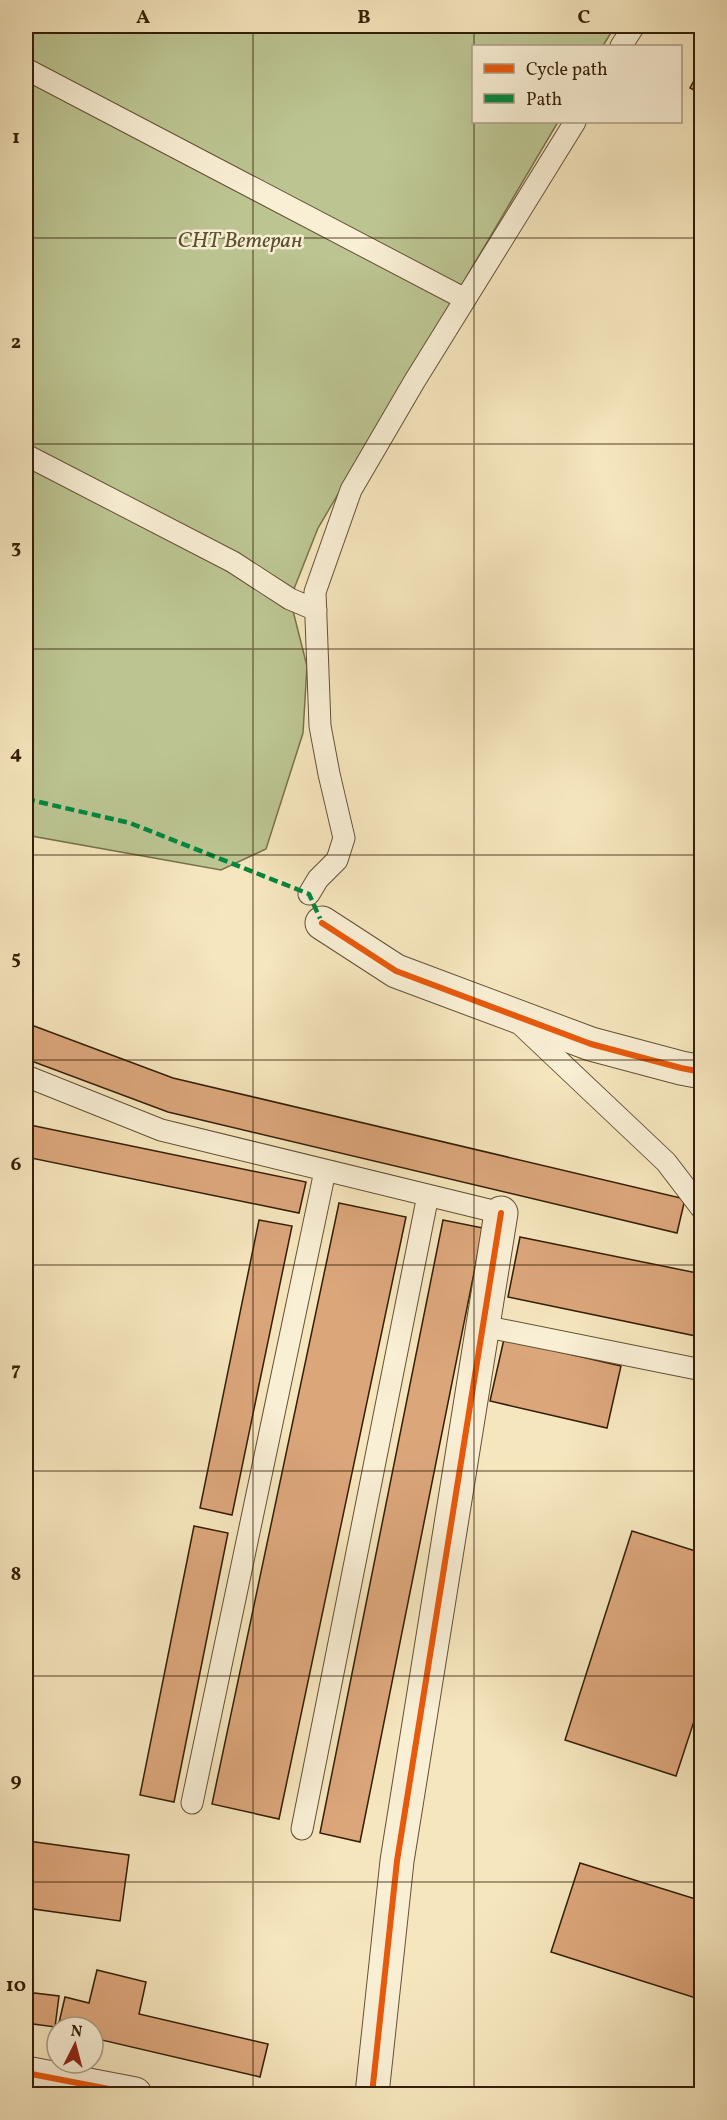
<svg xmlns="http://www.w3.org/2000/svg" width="727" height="2120" font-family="Vollkorn,serif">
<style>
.green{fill:#bcc592;stroke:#78724c;stroke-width:1.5}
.building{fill:#dca67b;stroke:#331e05;stroke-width:1.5}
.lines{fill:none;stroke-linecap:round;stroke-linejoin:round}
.lane-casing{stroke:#645033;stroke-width:23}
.street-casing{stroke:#645033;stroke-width:35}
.lane{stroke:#f9efd5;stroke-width:21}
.street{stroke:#f9efd5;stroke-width:33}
.quiet{stroke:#00873e;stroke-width:4.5;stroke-dasharray:9 4.5;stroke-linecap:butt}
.cycleway-casing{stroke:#f9efd5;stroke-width:10}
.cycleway{stroke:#e8590c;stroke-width:6}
.grid{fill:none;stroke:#331e05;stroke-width:1.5;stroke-opacity:0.55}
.labels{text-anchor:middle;stroke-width:5;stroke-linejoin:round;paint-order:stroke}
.park-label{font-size:22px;font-style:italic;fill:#5c502f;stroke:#f9efd5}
.neatline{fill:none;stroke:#331e05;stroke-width:2}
.grid-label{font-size:20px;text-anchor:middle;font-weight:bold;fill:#331e05}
</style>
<rect width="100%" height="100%" fill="#f6e6be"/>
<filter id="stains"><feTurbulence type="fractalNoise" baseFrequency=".00333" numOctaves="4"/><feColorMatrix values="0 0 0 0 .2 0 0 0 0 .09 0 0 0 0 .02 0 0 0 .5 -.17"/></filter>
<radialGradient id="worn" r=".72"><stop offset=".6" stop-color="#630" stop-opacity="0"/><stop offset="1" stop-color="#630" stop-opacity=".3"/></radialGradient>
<path class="green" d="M26 26H615L603 46H474V122H558L318 528 290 599 307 666 303 733 266 849 221 870 26 835Z"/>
<path class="building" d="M702 66V94L690 88Z
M26 1023 173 1078 685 1199 677 1233 168 1112 26 1059Z
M30 1125 306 1182 299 1213 26 1157V1145Z
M339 1203 406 1217 279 1819 212 1804Z
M259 1220 292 1226 232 1515 200 1508Z
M443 1220 483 1228 360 1842 320 1833Z
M520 1237 702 1274V1308L696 1336 508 1297Z
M504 1339 621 1366 607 1428 490 1401Z
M194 1526 228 1533 174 1802 140 1795Z
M632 1531 702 1553V1697L676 1776 565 1740Z
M28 1841 129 1855 120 1921 26 1908V1861Z
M580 1863 702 1901V2000L551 1952Z
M97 1970 146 1982 139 2014 268 2044 260 2077 93 2038V2027H58L65 1997 89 2003Z
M26 1992 59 1996 55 2027 26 2023Z"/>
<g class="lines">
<defs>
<path id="lane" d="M621 46 634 26
M26 69 465 299
M26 455 233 562 290 599 316 610
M309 894 318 879 337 860 344 838 329 774 320 726 315 592 351 490 414 382 575 122
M518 1022 666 1162 702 1209
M26 1076 161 1130 501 1213
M483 1326 702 1370
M192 1803 325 1171
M302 1829 428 1195"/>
<path id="street" d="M322 923 396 971 591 1044 681 1068 702 1072
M26 2073 135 2094
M372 2094 397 1861 501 1213"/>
</defs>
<use href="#lane" class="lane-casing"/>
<use href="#street" class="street-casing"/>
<use href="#lane" class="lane"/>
<use href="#street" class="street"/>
<path class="quiet" d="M26 799 130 823 309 894 322 923"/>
<defs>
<path id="cycleway" d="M322 923 396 971 591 1044 681 1068 702 1072
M26 2073 135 2094
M372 2094 397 1861 501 1213"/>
</defs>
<use href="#cycleway" class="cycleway-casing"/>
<use href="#cycleway" class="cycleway"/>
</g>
<path class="grid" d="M253 26V2094M474 26V46M474 122V2094M26 238H702M26 444H702M26 649H702M26 855H702M26 1060H702M26 1265H702M26 1471H702M26 1676H702M26 1882H702"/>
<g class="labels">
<g class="park-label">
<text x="240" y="247">СНТ Ветеран</text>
</g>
</g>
<rect width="727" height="2120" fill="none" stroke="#f6e6be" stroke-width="66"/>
<rect x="472" y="45" width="210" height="78" fill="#f9efd5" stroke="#aa9b82" stroke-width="1.5"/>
<rect x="484" y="64" width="30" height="9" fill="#e8590c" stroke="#aa9b82" stroke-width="1.5"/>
<text x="526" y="75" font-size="18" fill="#331e05">Cycle path</text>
<rect x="484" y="94" width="30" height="9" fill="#00873e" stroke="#aa9b82" stroke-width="1.5"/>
<text x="526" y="105" font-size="18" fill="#331e05">Path</text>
<g transform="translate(75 2045) rotate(6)"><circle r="28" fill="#f9efd5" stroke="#aa9b82" stroke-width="1.5"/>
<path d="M0-4.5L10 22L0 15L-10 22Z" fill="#8f2418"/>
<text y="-9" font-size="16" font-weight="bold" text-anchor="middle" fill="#331e05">N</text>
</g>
<rect x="33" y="33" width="661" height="2054" class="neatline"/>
<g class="grid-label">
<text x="143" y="23">A</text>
<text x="364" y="23">B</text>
<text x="584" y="23">C</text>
<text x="16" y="143">1</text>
<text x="16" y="348">2</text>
<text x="16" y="553">3</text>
<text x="16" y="759">4</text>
<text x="16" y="964">5</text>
<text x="16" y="1170">6</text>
<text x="16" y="1375">7</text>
<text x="16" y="1580">8</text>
<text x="16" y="1786">9</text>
<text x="16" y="1991">10</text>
</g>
<rect width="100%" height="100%" filter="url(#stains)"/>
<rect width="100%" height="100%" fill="url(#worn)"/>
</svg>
